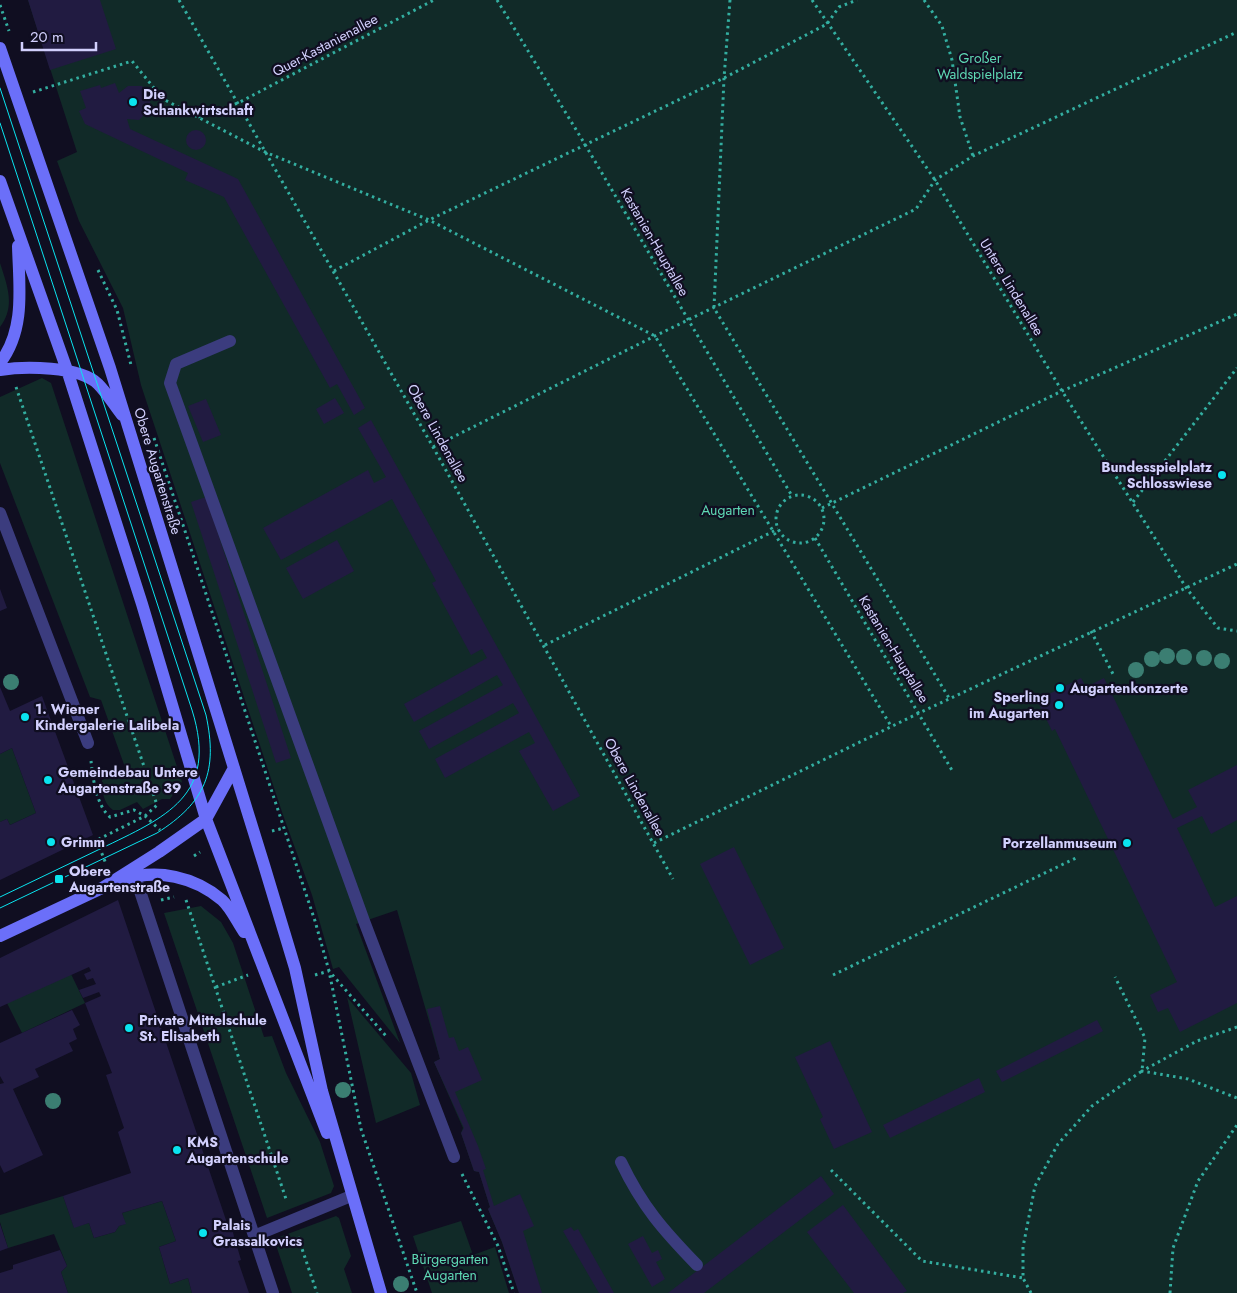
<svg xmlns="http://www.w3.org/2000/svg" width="1237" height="1293" font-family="Jost,sans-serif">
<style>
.green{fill:#112a28}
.building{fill:#211b41}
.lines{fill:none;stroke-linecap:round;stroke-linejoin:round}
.path{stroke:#33aea0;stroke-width:3;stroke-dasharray:2.5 4;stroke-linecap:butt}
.lane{stroke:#3b3c7e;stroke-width:12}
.street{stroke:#3b3c7e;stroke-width:12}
.secondary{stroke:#6b6ff9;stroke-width:12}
.tram{stroke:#0ae4ef;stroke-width:1}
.tree{fill:#3b7e72}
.poi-dot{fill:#0ae4ef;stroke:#100e21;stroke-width:2}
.labels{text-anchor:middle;stroke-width:4.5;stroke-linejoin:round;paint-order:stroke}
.street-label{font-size:14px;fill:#d2d0fd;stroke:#100e21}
.park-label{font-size:14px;fill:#5fdab5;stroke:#100e21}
.poi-label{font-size:14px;font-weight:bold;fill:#d2d0fd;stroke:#100e21;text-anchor:start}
</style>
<rect width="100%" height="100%" fill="#100e21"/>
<path class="green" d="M28 0H1237V1293H519L502 1242 488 1209 490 1207 479 1172 474 1171 461 1133 463 1128 434 1062 440 1059 397 910 356 924 400 1043 339 967 333 969 312 895 283 815 141 385 123 308 79 221 57 161 77 152Z
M0 263C7 285 16 306 0 327Z
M42 378 51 383 182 782 170 799H162L143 809 137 802 120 810H113C103 803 102 791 102 780L126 770 101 700 90 697 0 463V397Z
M12 748 36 813 10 825 7 819 0 822V754Z
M201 906 221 922 233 943 264 1037 272 1036 286 1073 320 1142 334 1186 331 1193 267 1218 164 913Z
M71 974 85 1003 22 1033 7 1003Z
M347 997 411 1073 420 1105 376 1123Z
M63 1196 74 1227 89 1223 94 1238 115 1232 119 1226 125 1224 122 1213 162 1201 176 1241 159 1247 170 1284 188 1278 192 1293H68L61 1272 67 1266 54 1234 8 1248 0 1222V1215Z
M336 1216 339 1218 351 1256 344 1269 352 1293H292L274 1239Z
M461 1221 473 1255 495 1247 509 1293H432L413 1236Z"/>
<path class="building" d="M28 0H100L116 49 50 70Z
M115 83 119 93 128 86H142L150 97V109L139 120 127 119 130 129 238 179 365 408 354 415 337 384 330 388 224 197 185 180 188 173 85 124 79 111 86 108 80 91 100 85 101 88Z
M186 140a10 10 0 1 1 20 0a10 10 0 1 1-20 0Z
M335 398 344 413 324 424 316 409Z
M206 399 221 435 203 442 188 406Z
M371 420 580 796 553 811 519 751 535 743 529 732 445 778 435 759 519 713 513 703 429 749 419 731 503 685 497 675 414 722 404 704 487 658 482 649 471 655 432 583 436 581 392 499 281 560 263 528 368 470 374 483 386 477 358 428Z
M206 497 291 758 276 763 191 502Z
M337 540 354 571 303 599 286 568Z
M0 589 7 608 0 611Z
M1081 678 1086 687 1104 678 1173 819 1197 807 1188 790 1237 765V820L1211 834 1202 816 1177 828 1215 907 1237 896V1003L1180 1032 1168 1008 1158 1012 1150 995 1177 982 1055 729 1052 731 1037 700Z
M0 687 10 711 42 696 93 835 0 880V822L7 819 10 825 36 813 12 748 0 754Z
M734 847 784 948 750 965 700 864Z
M118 900 228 1226H231L241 1260 238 1261 249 1293H192L188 1278 170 1284 159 1247 176 1241 162 1201 122 1213 126 1224 119 1226 115 1232 94 1238 89 1223 74 1228 63 1196 131 1173 118 1132 124 1128 106 1075 112 1073 85 1003 101 996 99 992 83 998 79 990 96 984 93 978 87 980 84 974 91 971 89 967 0 1007V958Z
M440 1006 449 1038 454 1037 459 1051 468 1047 482 1080 455 1092 478 1146 486 1169 483 1170 494 1206 520 1194 534 1226 523 1231 542 1293H519L502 1242 488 1209 490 1207 479 1172 474 1171 461 1133 464 1128 434 1062 440 1059 427 1009Z
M72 1010 80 1025 73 1029 77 1039 69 1043 73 1051 35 1069 39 1077 13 1089 43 1155 4 1173 0 1165V1084L4 1083 0 1076V1043Z
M1097 1020 1103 1031 1002 1082 996 1071Z
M830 1041 872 1132 834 1149 820 1119 823 1117 795 1057Z
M979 1078 985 1092 890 1138 883 1125Z
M821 1176 834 1194 704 1293H668Z
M843 1205 907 1291 903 1293H854L807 1232Z
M0 1224 8 1248 0 1251Z
M571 1227 574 1231 578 1229 614 1293H599L563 1231Z
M643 1236 652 1253 658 1250 662 1259 656 1262 665 1279 652 1287 628 1244Z
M60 1250 67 1266 61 1272 68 1293H0V1273L13 1269V1265Z"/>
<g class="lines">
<path class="path" d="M179 0 433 447 673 879
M497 0 586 146 792 496
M730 0 724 78 714 308 949 698
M812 0 935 180 1062 391 1187 589 1218 628 1237 631
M924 0 942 26 952 60 960 117 973 156
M0 5 9 31
M33 92 132 61 163 99 265 152 429 220 655 336 891 726
M198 117 238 103 434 0
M98 270 117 310 131 365
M334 271 429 220 724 78 827 24 839 7 857 0
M16 387 157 805 145 816 91 843
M154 438 315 921 329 971 361 1129 417 1293
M433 447 655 336 916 209 935 180 973 156 1237 32
M776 519a24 24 0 1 1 48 0a24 24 0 1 1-48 0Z
M1133 502 1237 368
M822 508 1062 391 1237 314
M815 538 953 772
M1091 631 1113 674
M545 645 778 529
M91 761C93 778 96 805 110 817L134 810 145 816 160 830
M272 831 284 828
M97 841 106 864
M654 843 919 713 1237 564
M194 856 200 852
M161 900 174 897
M186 900 287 1202
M315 975 329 971 386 1036
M833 975 1078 857
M216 987 248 975
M1237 1027 1197 1041 1142 1071 1188 1079 1237 1098
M831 1170 922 1261 1023 1278
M462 1174 498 1246 514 1293
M298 1237 317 1293
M1031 1293 1023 1278V1247L1035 1186 1058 1144 1092 1106 1142 1071 1145 1038 1115 977
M1170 1293 1173 1248 1198 1181 1237 1125"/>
<path class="lane" d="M230 341 176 364 170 383 364 921 454 1157
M621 1162C642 1206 663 1230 697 1265"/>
<path class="street" d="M0 513 88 743
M135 876 273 1293
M254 1236 351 1196"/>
<path class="secondary" d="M0 48 110 368 264 865 295 968 322 1091 381 1293
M0 181 67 370 142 604 206 819 327 1133
M0 363C26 329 19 286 18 246
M0 370C24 366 80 366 98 384 107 393 114 405 122 415
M123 880C157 868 195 877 222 900 231 908 237 922 244 932
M0 936 102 888 159 852 206 819 234 768"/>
<path class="tram" d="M0 88 206 715C218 771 206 802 157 833L0 908
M0 123 192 710C219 796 166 817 100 849 67 865 33 881 0 897"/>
</g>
<g class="tree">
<circle cx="1167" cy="656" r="8"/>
<circle cx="1184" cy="657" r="8"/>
<circle cx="1204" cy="658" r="8"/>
<circle cx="1152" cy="659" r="8"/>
<circle cx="1222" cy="661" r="8"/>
<circle cx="1136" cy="670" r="8"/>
<circle cx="11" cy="682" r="8"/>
<circle cx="343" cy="1090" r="8"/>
<circle cx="53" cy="1101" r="8"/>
<circle cx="401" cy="1284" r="8"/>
</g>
<g class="poi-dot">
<circle cx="133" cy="102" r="5"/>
<circle cx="1222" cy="475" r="5"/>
<circle cx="1060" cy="688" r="5"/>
<circle cx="1059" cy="705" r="5"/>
<circle cx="25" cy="717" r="5"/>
<circle cx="48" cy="780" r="5"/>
<circle cx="51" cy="842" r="5"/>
<circle cx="1127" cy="843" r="5"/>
<rect x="54" y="874" width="10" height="10" rx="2.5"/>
<circle cx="129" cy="1028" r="5"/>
<circle cx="177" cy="1150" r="5"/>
<circle cx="203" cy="1233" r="5"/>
</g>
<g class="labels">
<g class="street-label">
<text transform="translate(325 45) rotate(-28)" y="5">Quer-Kastanienallee</text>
<text transform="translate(655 242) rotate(60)" y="5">Kastanien-Hauptallee</text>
<text transform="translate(1012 287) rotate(59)" y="5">Untere Lindenallee</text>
<text transform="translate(438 433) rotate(61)" y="5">Obere Lindenallee</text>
<text transform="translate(158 471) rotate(73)" y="5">Obere Augartenstraße</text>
<text transform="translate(894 649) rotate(59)" y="5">Kastanien-Hauptallee</text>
<text transform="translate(635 787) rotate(61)" y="5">Obere Lindenallee</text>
</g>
<g class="park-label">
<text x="980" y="63">Großer<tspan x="980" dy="16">Waldspielplatz</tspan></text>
<text x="728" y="515">Augarten</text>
<text x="450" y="1264">Bürgergarten<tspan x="450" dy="16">Augarten</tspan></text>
</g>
<g class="poi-label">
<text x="143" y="99">Die<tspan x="143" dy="16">Schankwirtschaft</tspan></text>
<text x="1212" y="472" text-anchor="end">Bundesspielplatz<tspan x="1212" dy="16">Schlosswiese</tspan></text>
<text x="1070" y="693">Augartenkonzerte</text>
<text x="1049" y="702" text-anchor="end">Sperling<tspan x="1049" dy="16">im Augarten</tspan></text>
<text x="35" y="714">1. Wiener<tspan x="35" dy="16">Kindergalerie Lalibela</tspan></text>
<text x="58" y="777">Gemeindebau Untere<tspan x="58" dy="16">Augartenstraße 39</tspan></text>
<text x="61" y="847">Grimm</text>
<text x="1117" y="848" text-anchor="end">Porzellanmuseum</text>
<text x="69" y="876">Obere<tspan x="69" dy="16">Augartenstraße</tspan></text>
<text x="139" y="1025">Private Mittelschule<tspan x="139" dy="16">St. Elisabeth</tspan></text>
<text x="187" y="1147">KMS<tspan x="187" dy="16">Augartenschule</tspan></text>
<text x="213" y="1230">Palais<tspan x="213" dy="16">Grassalkovics</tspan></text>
</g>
</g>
<path d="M22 42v8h74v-8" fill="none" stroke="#d2d0fd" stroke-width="2.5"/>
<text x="30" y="42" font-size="15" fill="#d2d0fd" stroke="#100e21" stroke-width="4" paint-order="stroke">20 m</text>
</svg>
